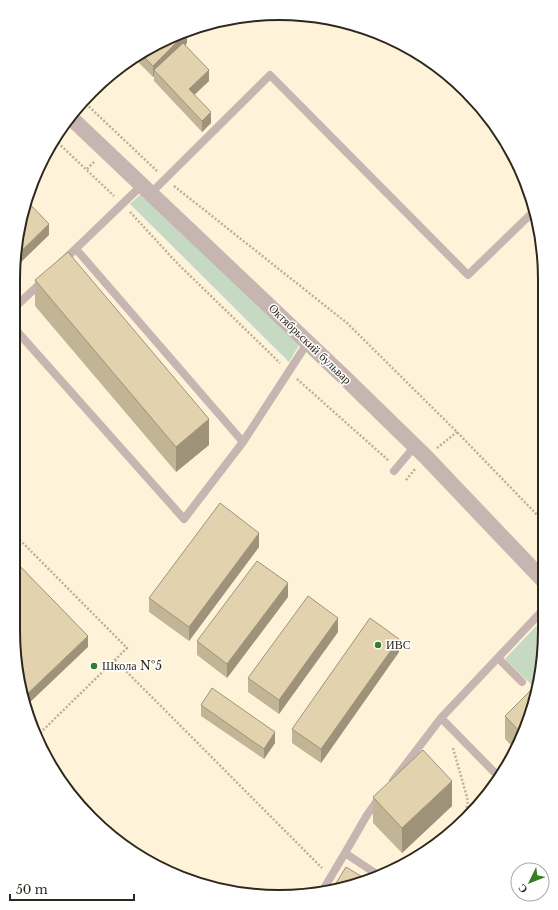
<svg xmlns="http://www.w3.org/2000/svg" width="558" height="910" font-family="'Libre Baskerville',serif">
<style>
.green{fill:#c6dac3}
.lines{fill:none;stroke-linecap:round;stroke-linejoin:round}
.path{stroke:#bab19b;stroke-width:2.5;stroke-dasharray:2 2;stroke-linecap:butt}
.lane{stroke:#c6b5b1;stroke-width:8}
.street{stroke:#c6b5b1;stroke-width:16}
.wall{fill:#c2b596}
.shaded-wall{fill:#9e937a}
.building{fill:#e2d2ae;stroke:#9e937a}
.poi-dot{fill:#367f26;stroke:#fff;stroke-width:1.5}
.labels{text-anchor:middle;stroke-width:3;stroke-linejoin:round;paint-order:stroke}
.street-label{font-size:12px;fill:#2e281c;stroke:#fff}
.poi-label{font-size:12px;fill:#2e281c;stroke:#fff;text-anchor:start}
.rim{fill:none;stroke:#2e281c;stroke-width:2}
</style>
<rect width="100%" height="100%" fill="#fef3d9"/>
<path class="green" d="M143 192 301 342 289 362 130 204Z
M543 619V665L536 689 505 659Z"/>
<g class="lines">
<path class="path" d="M83 101 157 171
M55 140 114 196
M87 169 94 162
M174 186 347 323 457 432 543 521
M130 212 178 264 280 363
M297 379 389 461
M437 448 457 432
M406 480 415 469
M14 534 127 648 37 736
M115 660 322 868
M530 690 535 695
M453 748 468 801 464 819"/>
<path class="lane" d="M151 193 270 75 468 275 534 211
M62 262 142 185
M15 307 42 282
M15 329 184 519 243 442 76 249
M243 442 308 342
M394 471 415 446
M498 658 522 682
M499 777 441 718 543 610
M393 781 441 718
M345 853 367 815 379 798
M323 890 345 853 378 875"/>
<path class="street" d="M69 116 344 377 426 457 543 580"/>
</g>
<path class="wall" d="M187 43 185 45 209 81 194 95 211 123 202 132 154 81V76L153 77 134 58 146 49Z
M35 280 209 445 176 472 35 306Z
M259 547 189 641 149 612V598Z
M13 559 88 647 16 620 13 617Z
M288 597 227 678 197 655V641Z
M338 632 279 714 248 692V678Z
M399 652 321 763 292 743V729Z
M201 705 275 743 264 759 201 716Z
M505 716 525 733 515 749 505 739Z
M373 797 452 806 402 853 373 823Z"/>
<path class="shaded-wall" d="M187 32V43L157 73 154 70V76L153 77V66Z
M209 70V81L189 100V89Z
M211 112V123L202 132V121Z
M49 224V235L15 268V257Z
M209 419V445L176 472V447Z
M259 533V547L189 641V627Z
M288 583V597L227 678V664Z
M338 618V632L279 714V700Z
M88 636V647L25 707 24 697Z
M399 639V652L321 763V749Z
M275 732V743L264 759V749Z
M452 781V806L402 853V828Z"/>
<path class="building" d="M185 31 187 32 153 66 140 53 146 49Z
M183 43 209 70 189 89 211 112 202 121 154 70Z
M27 201 49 224 15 257V245Z
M68 252 209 419 176 447 35 280Z
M220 503 259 533 189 627 149 598Z
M13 559 88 636 24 697 13 631V622L21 614 13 606Z
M257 561 288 583 227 664 197 641Z
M308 596 338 618 279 700 248 678Z
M370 618 399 639 321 749 292 729Z
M212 688 275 732 264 749 201 705Z
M530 691 535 696 525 733 523 735 505 716Z
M423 750 452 781 402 828 373 797Z
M346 867 369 881 364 883 333 888Z"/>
<g class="poi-dot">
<circle cx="378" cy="645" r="4"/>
<circle cx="94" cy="666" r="4"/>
</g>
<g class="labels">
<g class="street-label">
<text transform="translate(310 344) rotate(44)" y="4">Октябрьский бульвар</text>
</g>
<g class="poi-label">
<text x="386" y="649">ИВС</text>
<text x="102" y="670">Школа №5</text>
</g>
</g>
<path d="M0 0H558V910H0ZM279 20H279A259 259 0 0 1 538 279V631A259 259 0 0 1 279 890H279A259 259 0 0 1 20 631V279A259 259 0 0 1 279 20Z" fill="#fff" fill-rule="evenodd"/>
<path class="rim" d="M279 20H279A259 259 0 0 1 538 279V631A259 259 0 0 1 279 890H279A259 259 0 0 1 20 631V279A259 259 0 0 1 279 20Z"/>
<g transform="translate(530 882) rotate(227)"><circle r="19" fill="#ffffff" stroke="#aba9a4"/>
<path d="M0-3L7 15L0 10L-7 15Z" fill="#367f26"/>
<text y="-6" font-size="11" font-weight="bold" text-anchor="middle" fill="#2e281c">С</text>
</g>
<path d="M10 894v6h124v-6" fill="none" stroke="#2e281c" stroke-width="2"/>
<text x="16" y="894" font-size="12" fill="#2e281c" stroke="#ffffff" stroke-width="3" paint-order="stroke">50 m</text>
</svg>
